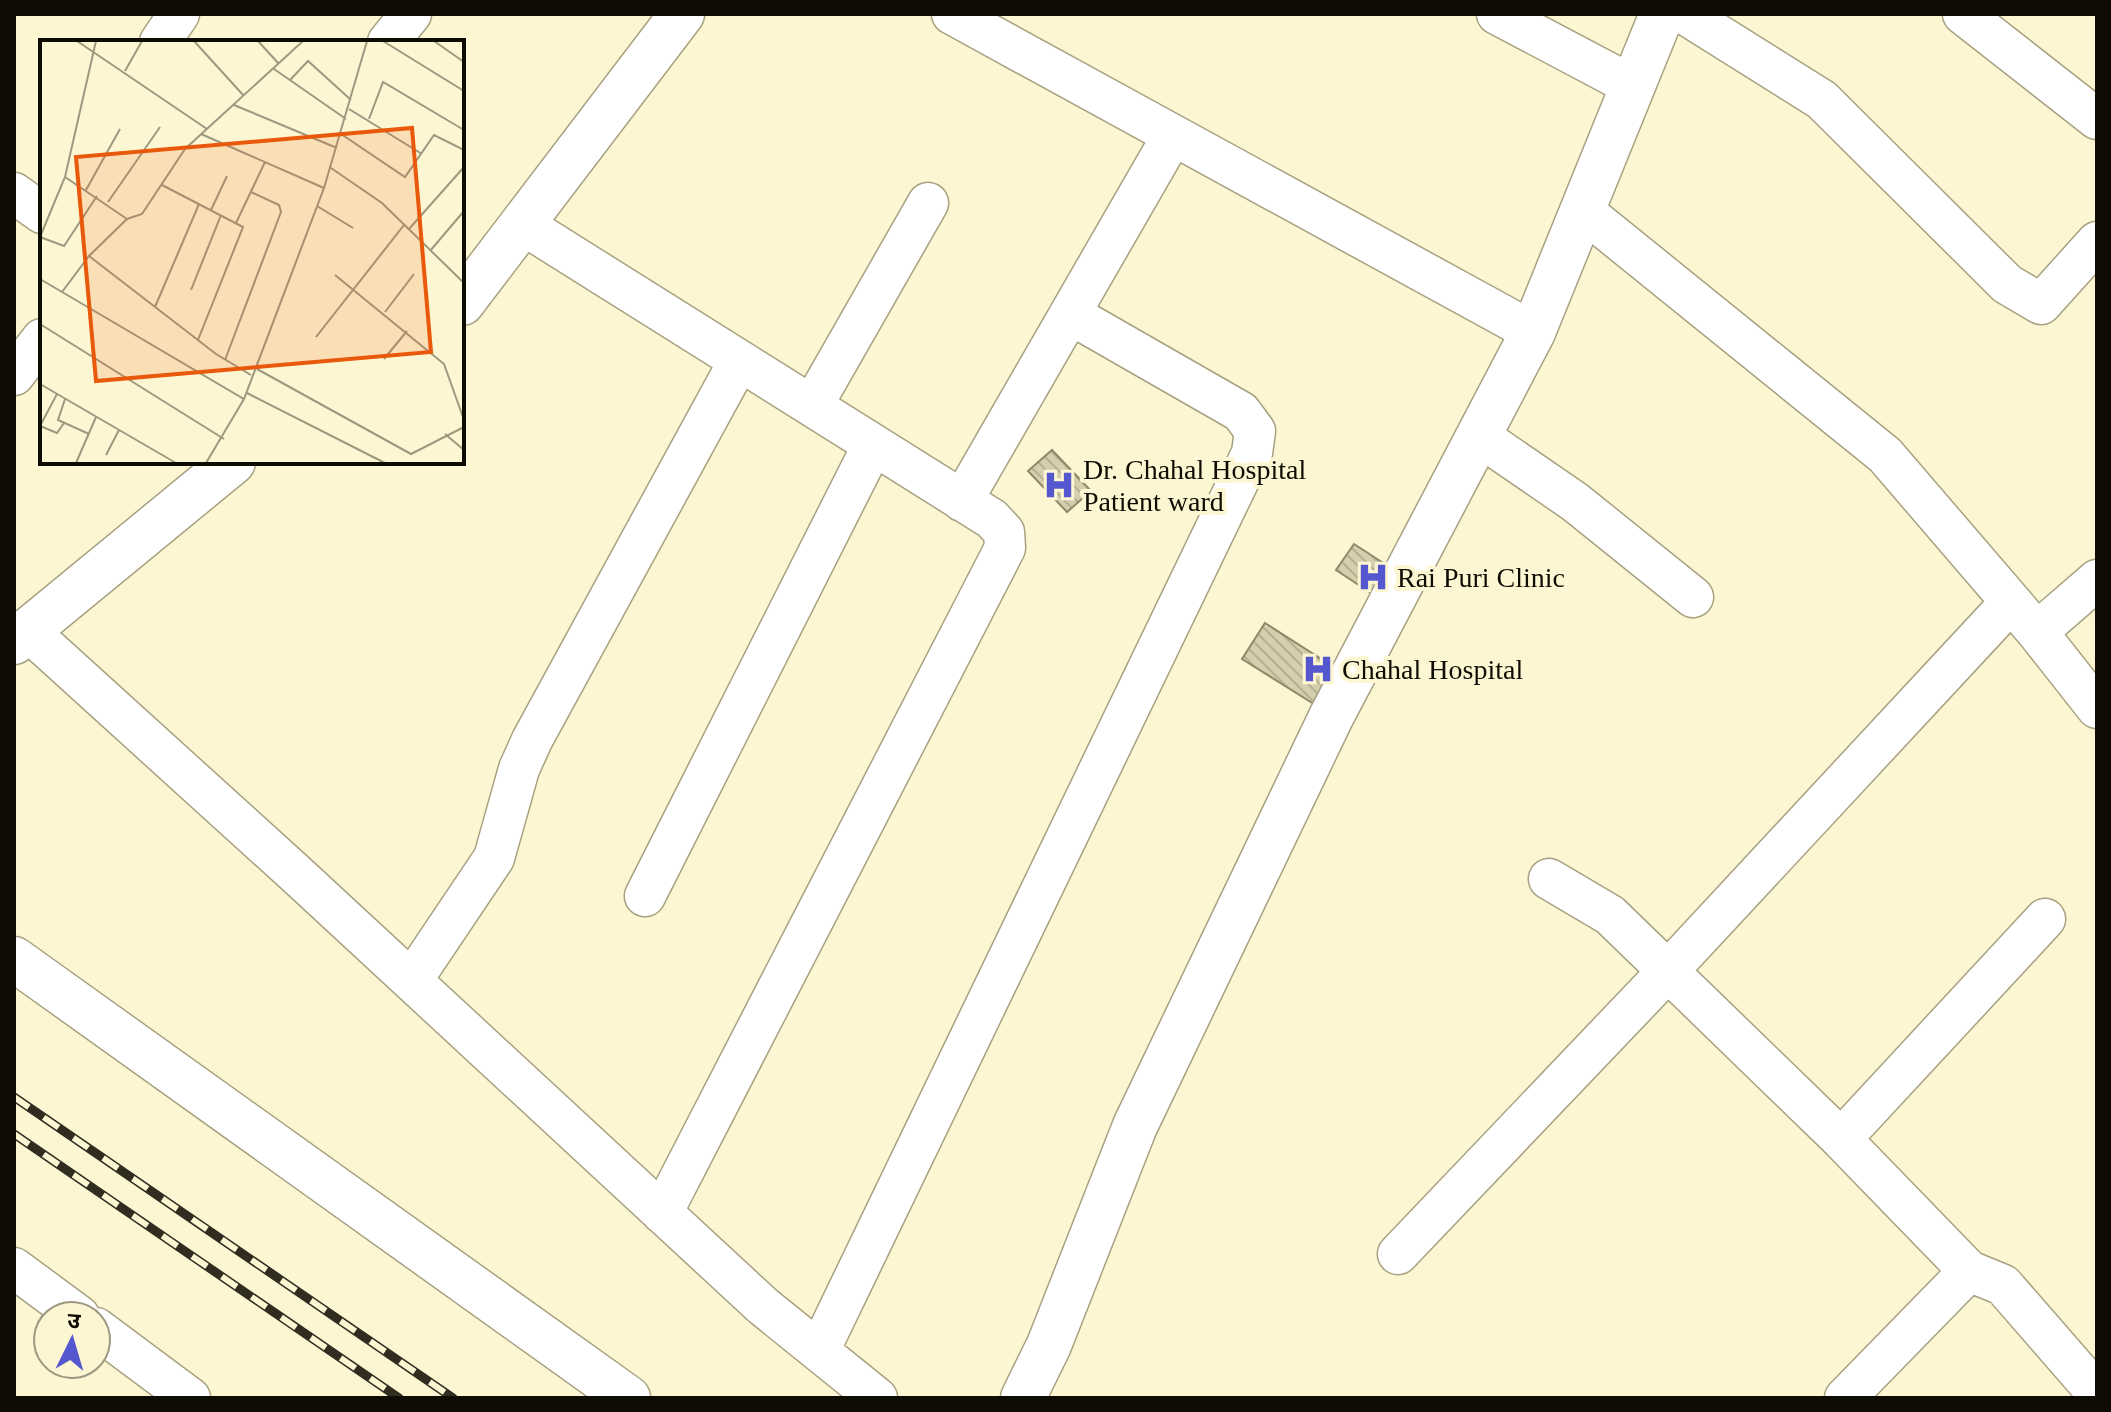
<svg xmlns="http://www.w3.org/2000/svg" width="2111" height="1412" font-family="'Times New Roman','Noto Sans Devanagari',serif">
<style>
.building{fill:url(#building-back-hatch);stroke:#908969;stroke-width:2}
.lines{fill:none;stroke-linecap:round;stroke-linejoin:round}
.minor-casing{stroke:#a8a181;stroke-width:43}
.tertiary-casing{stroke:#a8a181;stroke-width:47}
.secondary-casing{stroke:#a8a181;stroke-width:47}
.minor{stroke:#fff;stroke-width:40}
.tertiary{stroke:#fff;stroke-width:44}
.secondary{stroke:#fff;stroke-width:44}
.rail-casing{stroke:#302d20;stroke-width:9}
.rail{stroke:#fdf6d3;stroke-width:6;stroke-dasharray:18;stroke-linecap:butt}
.labels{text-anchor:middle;stroke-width:8;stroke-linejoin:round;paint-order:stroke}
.poi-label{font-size:28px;fill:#0f0c03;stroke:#fdf6d3;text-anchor:start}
.inset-road{fill:none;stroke:#9e9880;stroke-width:2}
.view{fill:#e8590c;fill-opacity:0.15;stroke:#e8590c;stroke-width:4}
.inset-edge{fill:none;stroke:#0f0c03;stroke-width:4}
</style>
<defs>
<pattern id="building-back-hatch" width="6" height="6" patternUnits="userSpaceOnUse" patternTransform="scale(2)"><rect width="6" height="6" fill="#d6cfad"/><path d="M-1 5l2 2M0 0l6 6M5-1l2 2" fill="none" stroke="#b6b193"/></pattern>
</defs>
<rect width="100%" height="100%" fill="#fdf6d3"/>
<path class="building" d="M1052 450 1091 491 1067 512 1028 471Z
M1354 544 1388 566 1371 593 1336 570Z
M1265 623 1340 671 1317 706 1242 659Z"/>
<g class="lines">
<defs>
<path id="minor" d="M952 14 1533 332
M1497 14 1633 86
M1685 14 1822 100 2007 284 2041 304 2097 242
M1963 14 2097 119
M160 42 179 14
M388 42 411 14
M14 193 42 213
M1582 210 1885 455 2037 632 2097 708
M522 224 992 519 1004 532 1005 548 662 1213
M14 375 42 339
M812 406 928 203
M1479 436 1575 502 1693 597
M962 501 1173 135
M26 629 295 873 763 1306 877 1398
M2037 632 2097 580
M1549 879 1610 915 1841 1139 1969 1271 2003 1285 2097 1393
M645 896 873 445
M412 980 494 858 519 769 532 740 739 361
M1841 1139 2045 919
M1398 1254 1666 973 2010 603
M14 1268 79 1316
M96 1328 190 1398
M819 1351 1252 453 1255 431 1241 412 1070 314
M1845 1398 1969 1271"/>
<path id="tertiary" d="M462 303 682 14
M14 642 233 462"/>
<path id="secondary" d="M14 959 628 1398
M1023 1398 1049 1345 1135 1126 1331 717 1533 332 1662 14"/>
</defs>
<use href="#minor" class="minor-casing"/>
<use href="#tertiary" class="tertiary-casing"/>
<use href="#secondary" class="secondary-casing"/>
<use href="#minor" class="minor"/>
<use href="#tertiary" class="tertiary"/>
<use href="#secondary" class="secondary"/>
<defs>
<path id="rail" d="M14 1097 453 1398
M14 1134 399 1398"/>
</defs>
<use href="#rail" class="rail-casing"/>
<use href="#rail" class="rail"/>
</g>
<defs>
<symbol id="hospital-bare" viewBox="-9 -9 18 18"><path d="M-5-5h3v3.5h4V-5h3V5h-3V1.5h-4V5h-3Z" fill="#5557ce" stroke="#fdf6d3" stroke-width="2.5" paint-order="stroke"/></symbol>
</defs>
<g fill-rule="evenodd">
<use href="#hospital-bare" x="1037" y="463" width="44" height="44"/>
<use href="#hospital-bare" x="1351" y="555" width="44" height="44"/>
<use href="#hospital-bare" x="1296" y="647" width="44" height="44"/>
</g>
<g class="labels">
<g class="poi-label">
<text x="1083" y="479">Dr. Chahal Hospital<tspan x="1083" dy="32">Patient ward</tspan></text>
<text x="1397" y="587">Rai Puri Clinic</text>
<text x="1342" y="679">Chahal Hospital</text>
</g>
</g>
<g transform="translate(40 40)">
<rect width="424" height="424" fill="#fdf6d3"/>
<path class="inset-road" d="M37 1 167 89M154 1 204 56M218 1 239 24M343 1 424 51M394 1 424 22M234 29 306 79M85 31 102 1M250 40 268 21 311 60M194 65 297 108M309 69 382 114M329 79 343 42 424 90M161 94 284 148M301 94 365 137 394 95 424 110M291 128 342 163 424 243M25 137 87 179M122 145 203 187 158 300M46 150 80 89M68 162 120 87M277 166 313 188M171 170 187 136M196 183 225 122M369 189 424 127M0 197 25 137 56 1M0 197 24 206 57 156M390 211 424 171M49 216 176 314 211 335M295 235 404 324 424 380M0 239 204 359 284 148 327 1M151 250 181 175M22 252 49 216 87 179 102 174 145 109 263 1M115 267 159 164M345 272 374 234M0 284 184 399M276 297 364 185M344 319 367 291M185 320 241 172 239 165 211 152M217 329 371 414 424 387M0 344 136 423M207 353 345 423M25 359 18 380 49 394M0 386 17 354M0 386 17 393 24 383M405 394 424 410M66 415 79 390M36 423 56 377M166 423 204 359"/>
<path class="view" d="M372 88 391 312 56 341 36 117Z"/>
<rect width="424" height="424" class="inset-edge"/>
</g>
<rect width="2111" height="1412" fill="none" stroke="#0f0c03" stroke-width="32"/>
<g transform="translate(72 1340) rotate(5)"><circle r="38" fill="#fdf6d3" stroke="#9e9880" stroke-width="2"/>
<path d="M0-6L14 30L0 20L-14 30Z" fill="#5557ce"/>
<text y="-12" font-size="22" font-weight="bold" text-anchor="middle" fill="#0f0c03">उ</text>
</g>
</svg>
